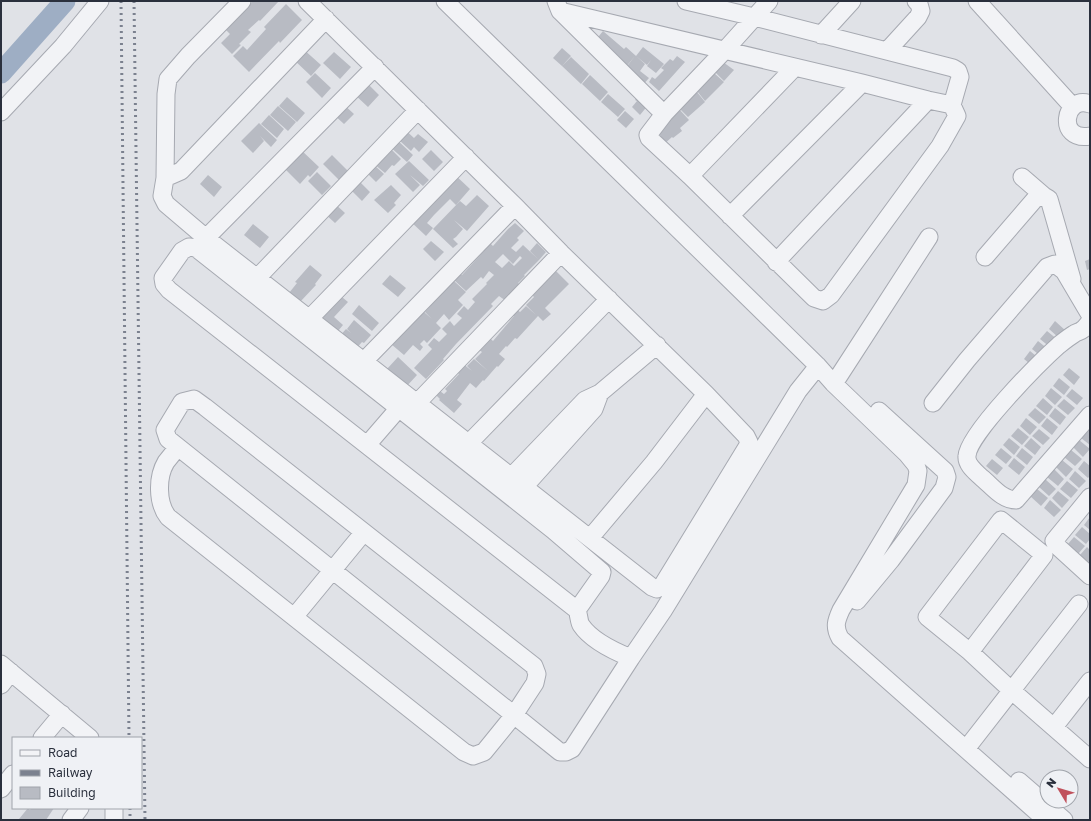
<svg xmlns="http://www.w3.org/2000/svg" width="1091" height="821" font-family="'Golos Text',sans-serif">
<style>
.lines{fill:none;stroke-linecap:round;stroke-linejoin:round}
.river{stroke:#9eaec4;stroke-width:21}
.building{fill:#b8bbc3;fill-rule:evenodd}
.minor-casing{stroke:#a6a9b1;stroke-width:19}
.minor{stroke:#f2f3f6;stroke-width:17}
.rail{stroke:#7b818f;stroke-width:3;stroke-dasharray:2 4;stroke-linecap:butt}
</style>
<rect width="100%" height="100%" fill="#e0e2e7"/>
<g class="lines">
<path class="river" d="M1 73 65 1"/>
</g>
<path class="building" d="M253 1H279L260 21 259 20 248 30 251 32 239 44 241 45 232 54 221 43 230 34 225 29 247 8 246 7Z
M286 4 302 20 280 43 279 41 249 72 233 56 243 46 247 50 266 29 264 27Z
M603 31 624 49 626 47 645 64 640 71 649 78 642 86 624 70 635 56 625 68 595 41Z
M643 47 664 64 656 73 647 66 651 60 647 65 636 56Z
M302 48 321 65 311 76 293 59Z
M562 48 571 56 562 66 553 58Z
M334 52 351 67 340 79 323 63Z
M677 56 685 62 659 91 649 82 652 77 655 79 664 70 661 68 670 59 673 61Z
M571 57 589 74 581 84 562 66Z
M723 62 734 70 724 81 715 72Z
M315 73 331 88 322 98 306 82Z
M714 73 724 82 705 101 697 91Z
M590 75 608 92 600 101 582 84Z
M365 81 379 95 368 107 353 93Z
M697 92 705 102 688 117 679 108Z
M608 94 625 109 618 117 601 102Z
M639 95 649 104 640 115 632 107 637 101 635 100Z
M287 97 305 113 297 122 279 106Z
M342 103 354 114 344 124 332 113Z
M278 106 296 122 288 131 270 115Z
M679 109 689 120 680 128 682 131 673 138 672 137 662 146 652 136Z
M625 111 634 119 626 128 617 120Z
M269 115 284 129 277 138 261 124Z
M259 123 277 140 271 147 260 136 264 141 253 153 241 141Z
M402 127 414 138 418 134 428 142 419 152 414 147 411 151 400 141Z
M395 138 413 155 407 162 388 145Z
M389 147 401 159 394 166 392 165 385 173 374 164Z
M300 149 319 167 310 177 308 175 300 184 281 165 285 161 290 166 294 162 291 159Z
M431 150 443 162 434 171 422 159Z
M332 155 349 172 340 181 323 164Z
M409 161 429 180 423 186 410 175 420 185 413 192 395 174Z
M373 164 384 174 376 182 366 172Z
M317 172 331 186 322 195 308 181Z
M454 174 470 189 456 205 450 199 434 215 427 223 433 228 426 236 409 220Z
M208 175 222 187 214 197 200 184Z
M356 178 370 192 362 201 348 187Z
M391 185 401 195 394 203 396 205 388 213 374 200Z
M477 195 489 206 467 231 454 220 463 229 456 237 450 232 456 237 453 239 458 244 453 248 433 229 460 201 466 206Z
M333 202 345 213 335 223 323 212Z
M515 223 524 231 517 238 519 240 511 248 516 252 523 245 539 260 524 275 525 276 518 283 521 286 506 301 499 296 491 304 493 306 456 344 443 359 444 360 426 379 414 368 432 349 428 345 434 338 439 342 447 334 442 329 450 321 454 326 462 318 457 314 464 306 468 310 475 302 472 299 487 284 486 283 494 275 489 271 483 279 481 277 466 291 454 280 460 274 462 275 484 251 481 248 488 241 493 246 508 229ZM503 254 513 264 520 256 522 258 514 266 509 261 502 268 495 262Z
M253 224 269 237 260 248 244 235Z
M431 241 444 252 435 261 423 249Z
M537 243 546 252 539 260 530 251Z
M1090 259V269L1087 270 1085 261Z
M310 265 322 275 315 284 316 285 300 302 289 293 297 283 295 282Z
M555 270 569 284 545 308 551 314 543 321 538 316 517 339 515 338 507 347 506 346 499 354 505 359 498 367 497 366 484 381 483 380 476 388 470 383 457 400 462 404 454 413 439 400 440 399 434 393 437 389 444 394 447 391 445 389 459 374 456 371 462 363 472 371 467 366 474 359 488 371 475 359 482 352 479 350 488 336 493 341 514 316 511 313 516 309 520 312 526 306 536 315 526 305 534 297 532 295Z
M390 275 406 288 398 297 382 284Z
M454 281 466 292 458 300 463 305 449 320 444 314 436 323 441 328 427 343 424 340 420 344 423 347 420 351 413 345 404 355 391 344 403 327 407 330 424 312 432 319 425 312 432 304 429 301 436 293 439 296Z
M337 293 348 302 334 317 343 325 333 337 313 320Z
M359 305 379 323 372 331 352 314Z
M354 320 371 335 364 343 362 342 354 351 338 338 346 329 351 333 347 329Z
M1055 321 1066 331 1059 338 1049 329Z
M1047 331 1058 340 1051 348 1040 339Z
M1038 341 1049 350 1043 358 1032 349Z
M1030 351 1041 360 1035 368 1024 359Z
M398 357 417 375 406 387 387 369Z
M1069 368 1080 377 1074 385 1063 375Z
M1059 378 1070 387 1064 395 1053 386Z
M1051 388 1062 397 1055 405 1045 396Z
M1072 389 1083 398 1077 405 1066 396Z
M1043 398 1053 407 1047 415 1036 406Z
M1064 399 1075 408 1068 415 1057 406Z
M1035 408 1046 417 1039 424 1028 415Z
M1055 408 1066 417 1060 425 1049 416Z
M1026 418 1037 427 1030 435 1020 426Z
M1047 418 1058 427 1052 435 1041 426Z
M1018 428 1029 437 1022 445 1011 436Z
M1039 429 1050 438 1043 445 1032 436Z
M1088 430 1090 432V445L1081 438Z
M1009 438 1020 447 1014 455 1003 445Z
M1031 438 1041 447 1035 455 1024 446Z
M1079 440 1090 449 1083 457 1073 447Z
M1001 448 1012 457 1006 464 995 455Z
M1022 448 1033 457 1027 465 1016 456Z
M1071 450 1082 459 1075 466 1064 457Z
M1014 458 1025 467 1019 475 1008 466Z
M992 459 1003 468 997 475 986 466Z
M1062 460 1073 469 1066 477 1056 467Z
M1084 461 1090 466V476L1088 478 1078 469Z
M1054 469 1064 479 1058 486 1047 477Z
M1075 471 1086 481 1079 488 1069 479Z
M1045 479 1056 489 1049 496 1039 487Z
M1067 481 1078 490 1071 498 1060 489Z
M1037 489 1048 498 1041 506 1030 496Z
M1058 491 1069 500 1062 508 1052 498Z
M1050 500 1061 510 1054 517 1044 508Z
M1090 517V530L1084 525Z
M1082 527 1090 534V539L1086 544 1075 535Z
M1074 537 1085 546 1078 554 1067 545Z
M1087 547 1090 550V563L1080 555Z
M28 808 30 810 31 808H54L46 820H20L19 819Z"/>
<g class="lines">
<defs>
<path id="minor" d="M242 1 188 56 168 79 166 94 165 178 162 196 166 204 206 238 652 587 657 589 662 586 747 447 749 442 746 436 706 394 561 253 515 206 307 1
M445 1 818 366
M556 1 560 11 862 83 928 100 952 105 957 116 940 146 831 295 823 301 814 298 690 176 649 138 648 135 664 114 560 11
M686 1 754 17 953 68 958 71 960 77 952 105
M977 1 1073 107
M821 35 852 1
M887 51 918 17 921 11 919 4 916 1
M1090 104C1064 94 1056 142 1090 136
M1 112 63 46 100 1
M664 114 725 50 769 1
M690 176 795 67
M1022 177 1044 196 1049 199 1072 279
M165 178 181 171 326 19
M730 216 862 83
M206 238 375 67
M985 257 1035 199 1044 196
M776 262 928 100
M257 278 418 110
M309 319 466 157
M1090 321C1088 324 1085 328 1082 330 1080 332 1076 332 1074 334 1069 337 1064 341 1059 345 1041 361 968 434 967 456 966 465 976 472 982 478 992 486 1002 500 1016 500L1090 415
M364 361 515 206
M837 379 929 237
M417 403 561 253
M933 403 967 360 1047 267 1055 264 1064 271 1090 315
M469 443 609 299
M367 445 399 408
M178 447C174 452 170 457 166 462 157 477 157 503 168 517L464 752 473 756 484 752 514 715 535 683 537 674 534 666 205 407 194 399 182 402 165 430 168 439 514 715 560 752H566L572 749 631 658
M511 477 585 400 600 393 657 345
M524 487 594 409 600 393
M1090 497 1054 541 1056 545 1090 576
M590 538 654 462 706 394
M857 601 891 560 944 488 947 477 945 471 879 411
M577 610 601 576 602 572 553 530 196 248 189 247 182 251 163 278 164 284 169 290 577 610C579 615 579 622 581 625 591 640 616 652 631 658L663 611 798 391 818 366 833 383 907 454 916 465 918 471 916 485 841 610C836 621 834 627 840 638L1046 820
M294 617 364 532
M970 652 1044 555 1001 520 927 617 970 652 1011 690 1090 759
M1 664 90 738
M1 685 11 672
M1054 727 1090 681
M42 738 62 714
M966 749 1079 604
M1019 781 1064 820
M1 789 13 774
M71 820 80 808
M114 820V808"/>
</defs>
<use href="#minor" class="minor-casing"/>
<use href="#minor" class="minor"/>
<path class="rail" d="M121 1 129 738
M134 1 145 820
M130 808V820"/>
</g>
<rect width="1091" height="821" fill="none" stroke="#2a303d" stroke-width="4"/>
<rect x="12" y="737" width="130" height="72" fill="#eff1f5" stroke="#a0a4ab"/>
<rect x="20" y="750" width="20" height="6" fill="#f2f3f6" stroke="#a0a4ab"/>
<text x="48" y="757" font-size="12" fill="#2a303d">Road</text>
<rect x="20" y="770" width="20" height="6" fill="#7b818f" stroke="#a0a4ab"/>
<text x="48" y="777" font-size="12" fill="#2a303d">Railway</text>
<rect x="20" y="787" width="20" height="12" fill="#b8bbc3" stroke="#a0a4ab"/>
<text x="48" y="797" font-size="12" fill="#2a303d">Building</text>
<g transform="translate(1059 789) rotate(308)"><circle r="19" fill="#eff1f5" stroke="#a0a4ab"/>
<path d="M0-3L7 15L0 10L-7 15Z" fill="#c0515c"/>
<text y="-6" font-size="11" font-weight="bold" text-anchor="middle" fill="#2a303d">N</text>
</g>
</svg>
